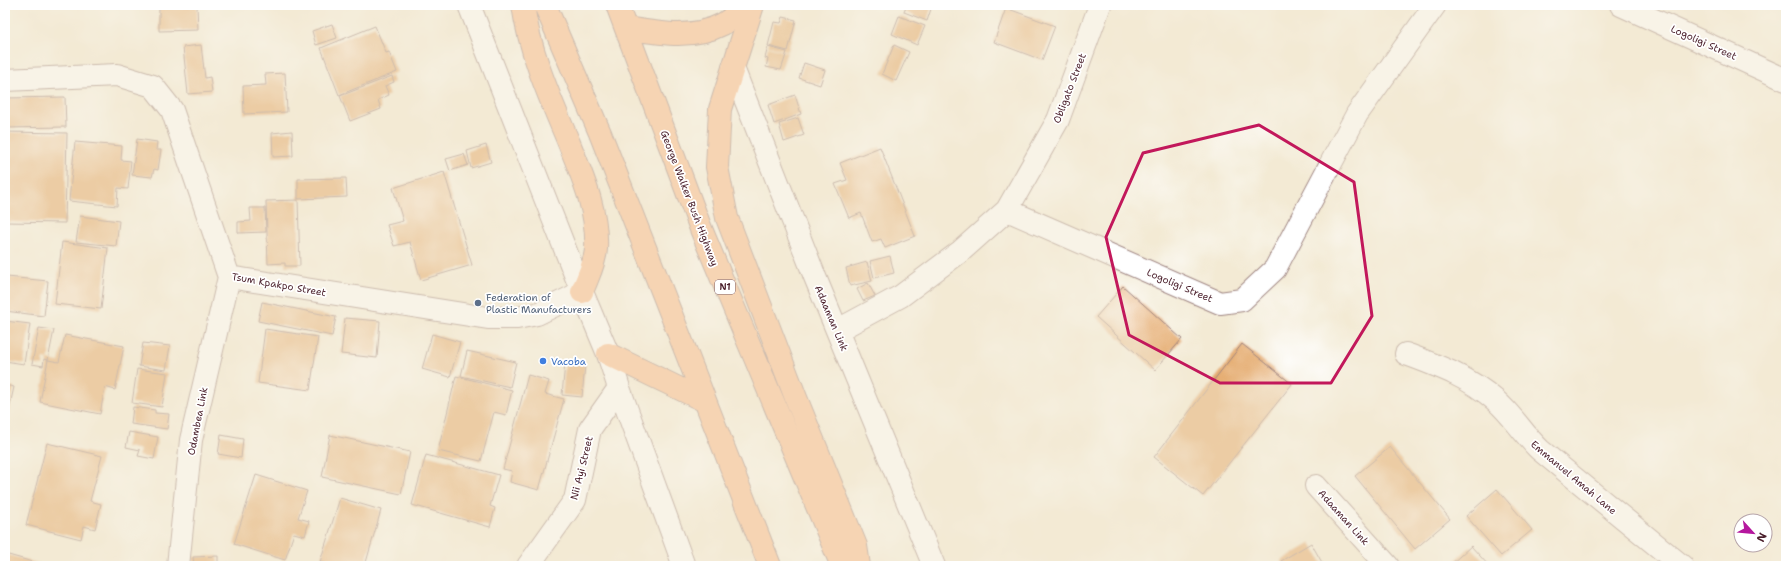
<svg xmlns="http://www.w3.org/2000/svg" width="1791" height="571" font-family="'Shantell Sans',sans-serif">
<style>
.building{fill:#e4a96b}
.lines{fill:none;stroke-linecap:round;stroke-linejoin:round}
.minor-casing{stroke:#9e8480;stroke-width:24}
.highway-casing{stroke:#9e8480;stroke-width:24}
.minor{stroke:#fff;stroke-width:22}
.highway{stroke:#fbbb8d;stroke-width:22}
.marked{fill:none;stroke:#c2185b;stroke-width:3;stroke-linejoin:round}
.service-dot{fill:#5c6f8a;stroke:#fff;stroke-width:1.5}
.shop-dot{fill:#3f7fe0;stroke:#fff;stroke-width:1.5}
.labels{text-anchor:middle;stroke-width:3.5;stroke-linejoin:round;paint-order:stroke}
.shield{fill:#fff;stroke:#80626b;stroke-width:1}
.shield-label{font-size:9px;font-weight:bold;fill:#4a1f2b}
.street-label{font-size:10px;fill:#4a1f2b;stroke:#fff}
.service-label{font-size:10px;fill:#4e5e75;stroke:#fff;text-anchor:start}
.shop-label{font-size:10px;fill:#366cbe;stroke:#fff;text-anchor:start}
</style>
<rect width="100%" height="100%" fill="#fff"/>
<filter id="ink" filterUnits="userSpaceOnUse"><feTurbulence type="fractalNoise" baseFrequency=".025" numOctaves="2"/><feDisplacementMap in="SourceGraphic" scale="8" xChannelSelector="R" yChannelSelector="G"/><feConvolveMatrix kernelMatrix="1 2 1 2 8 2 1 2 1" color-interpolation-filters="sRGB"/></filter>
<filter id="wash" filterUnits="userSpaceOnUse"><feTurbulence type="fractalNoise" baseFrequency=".012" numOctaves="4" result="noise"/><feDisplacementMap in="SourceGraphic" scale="16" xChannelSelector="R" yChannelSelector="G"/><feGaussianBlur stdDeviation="0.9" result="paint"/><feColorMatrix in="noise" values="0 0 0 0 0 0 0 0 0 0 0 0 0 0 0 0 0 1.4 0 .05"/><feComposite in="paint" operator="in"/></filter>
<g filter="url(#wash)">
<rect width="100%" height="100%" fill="#f3ead4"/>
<g id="blocks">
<path class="building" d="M197 5 198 30 159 31V6Z
M907 5H931L932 6 927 21 904 12Z
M1006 8 1055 26 1042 60 994 42Z
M899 16 925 26 917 45 892 34Z
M783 17 796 20 788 51 768 46 774 22 781 23Z
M332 24 337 38 316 45 312 31Z
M375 26 386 53 389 52 397 72 339 95 321 48Z
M201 45 205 78 210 77 212 92 188 94 183 47Z
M894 45 909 52 896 81 882 74Z
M768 47 787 52 781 70 766 67 768 59 765 58Z
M804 63 825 70 820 85 799 78Z
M285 73 287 112 244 114 243 86 266 85 265 74Z
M392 76 394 82 385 86 389 95 378 100 381 109 350 121 340 96Z
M795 95 801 114 774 124 768 105Z
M65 97 66 127 5 128V98Z
M798 118 804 135 784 142 779 124Z
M292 131 293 156 273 157 272 133Z
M5 132 67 133 65 223 5 222Z
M137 139 157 142 156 150H161L158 170 154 169 152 177 132 175Z
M75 142 122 146 121 160 131 161 128 189 118 188 117 206 69 201Z
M486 145 491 162 471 168 467 151Z
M880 147 915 236 885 248 881 239 872 242 861 213 849 218 835 184 847 180 840 163Z
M464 154 468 165 450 171 446 159Z
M444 172 472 265 421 280 410 242 394 246 387 225 403 221 393 188Z
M346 178 347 197 298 199V179Z
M298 200 300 266H285V263L268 264 266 201Z
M250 208H265L266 232 238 233V222L251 221Z
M80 216 119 221 116 246 76 242Z
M62 242 108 248 101 309 55 304Z
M890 256 894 273 874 278 870 261Z
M867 262 872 281 850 286 846 268Z
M7 277 48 281 44 316 5 311Z
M868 283 875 296 863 301 857 289Z
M1123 286 1182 339 1155 370 1096 317Z
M262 302 336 317 332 336 258 321Z
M345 318 380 321 377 358 341 354Z
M5 321 30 324 24 364 5 361Z
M39 328 54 330 48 360 44 359 43 366 32 364Z
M265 329 318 337 310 390 258 383Z
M432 334 460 342 450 377 422 369Z
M65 335 124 346 115 390 105 387 100 414 40 402 48 360 59 362Z
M143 343 170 346 166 370 139 366Z
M1242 344 1292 384 1203 496 1154 457Z
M467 351 516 362 510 387 461 376Z
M565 363 585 365 582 397 562 395Z
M137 369 167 373 162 407 132 403Z
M528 375 549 381 545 394 564 399 539 490 510 482 512 471 503 469Z
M456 376 512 390 506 415 494 412 481 461 438 451Z
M5 385 14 387 6 423H5Z
M133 407 155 410V413L169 414 167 429 131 424Z
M129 432 158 437 154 459 138 456 140 450 126 447Z
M221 435 243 439 241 458 218 454Z
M330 435 410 452 401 494 322 477Z
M47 443 102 456 90 501 101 504 95 529 84 526 81 539 26 525Z
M1390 447 1450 519 1415 549 1355 476Z
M426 455 499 475 490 506 495 508 490 527 412 505Z
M256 475 307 491 298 518 309 521 305 536 294 533 285 560 234 544Z
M1497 489 1532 530 1501 556 1466 516Z
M340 498 381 510 365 566H335L320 562Z
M1311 543 1324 566H1284L1281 561Z
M1471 546 1489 566H1449Z
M5 554 47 566H5Z
M218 556V566H194L193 557Z"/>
</g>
</g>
<g filter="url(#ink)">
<use href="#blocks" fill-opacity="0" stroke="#9e8480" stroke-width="1"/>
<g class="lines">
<defs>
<path id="minor" d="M469 5 582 292 608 354 619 388 684 566
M1621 5 1786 80
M733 68 815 277 934 566
M5 80 117 75 153 86 172 110 229 277
M1007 210 1058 120 1100 5
M229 277 488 318H517L537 314 582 292
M838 330 901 296 961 251 1007 210 1220 303 1242 300 1275 269 1357 114 1435 5
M1406 354C1438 366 1469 377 1495 400 1512 414 1524 435 1540 450L1682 566
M1316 486 1388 566
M178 566 191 440 229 277
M528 566 575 500 590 429 619 388"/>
<path id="highway" d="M523 5C530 54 550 98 569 143 583 178 598 211 596 249 595 264 587 278 582 292
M545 5 600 133 770 566
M617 5 701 229 842 566
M753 5 720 109 717 167 727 218 796 398 856 546 859 566
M626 28C658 33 692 40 723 24 732 18 742 11 751 5
M608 354 705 401"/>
</defs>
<use href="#minor" class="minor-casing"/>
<use href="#highway" class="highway-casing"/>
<use href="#minor" class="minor"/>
<use href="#highway" class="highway"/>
</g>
</g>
<path d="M0 0H1791V571H0ZM1259 125 1354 182 1372 316 1331 383H1220L1129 335 1106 237 1143 153Z" fill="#f3ead4" fill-opacity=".55" fill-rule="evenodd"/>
<path class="marked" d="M1259 125 1354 182 1372 316 1331 383H1220L1129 335 1106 237 1143 153Z"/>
<circle class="service-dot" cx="478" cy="303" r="4"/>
<circle class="shop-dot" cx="543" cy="361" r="4"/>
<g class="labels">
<rect class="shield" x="715" y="280" width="20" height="14" rx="3"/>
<g class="shield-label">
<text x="725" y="290">N1</text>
</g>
<g class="street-label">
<text transform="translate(1704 42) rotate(24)" y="4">Logoligi Street</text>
<text transform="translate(1069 88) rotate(-69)" y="4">Obligato Street</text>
<text transform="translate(690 198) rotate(69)" y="4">George Walker Bush Highway</text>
<text transform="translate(279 284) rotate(10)" y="4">Tsum Kpakpo Street</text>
<text transform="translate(1180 285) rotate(23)" y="4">Logoligi Street</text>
<text transform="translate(832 318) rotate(67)" y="4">Adaaman Link</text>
<text transform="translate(197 421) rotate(-79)" y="4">Odambea Link</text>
<text transform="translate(581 468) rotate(-76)" y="4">Nii Ayi Street</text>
<text transform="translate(1574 477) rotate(40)" y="4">Emmanuel Amah Lane</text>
<text transform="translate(1344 517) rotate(48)" y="4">Adaaman Link</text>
</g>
<g class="service-label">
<text x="486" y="301">Federation of<tspan x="486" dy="12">Plastic Manufacturers</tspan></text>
</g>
<g class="shop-label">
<text x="551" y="365">Vacoba</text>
</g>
</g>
<rect width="1791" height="571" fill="none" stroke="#fff" stroke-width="20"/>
<g transform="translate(1753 533) rotate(117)"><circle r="19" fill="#ffffff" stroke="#b7a5aa"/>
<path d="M0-3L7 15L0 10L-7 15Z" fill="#b5179e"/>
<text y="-6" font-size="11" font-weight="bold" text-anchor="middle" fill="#4a1f2b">N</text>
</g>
</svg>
